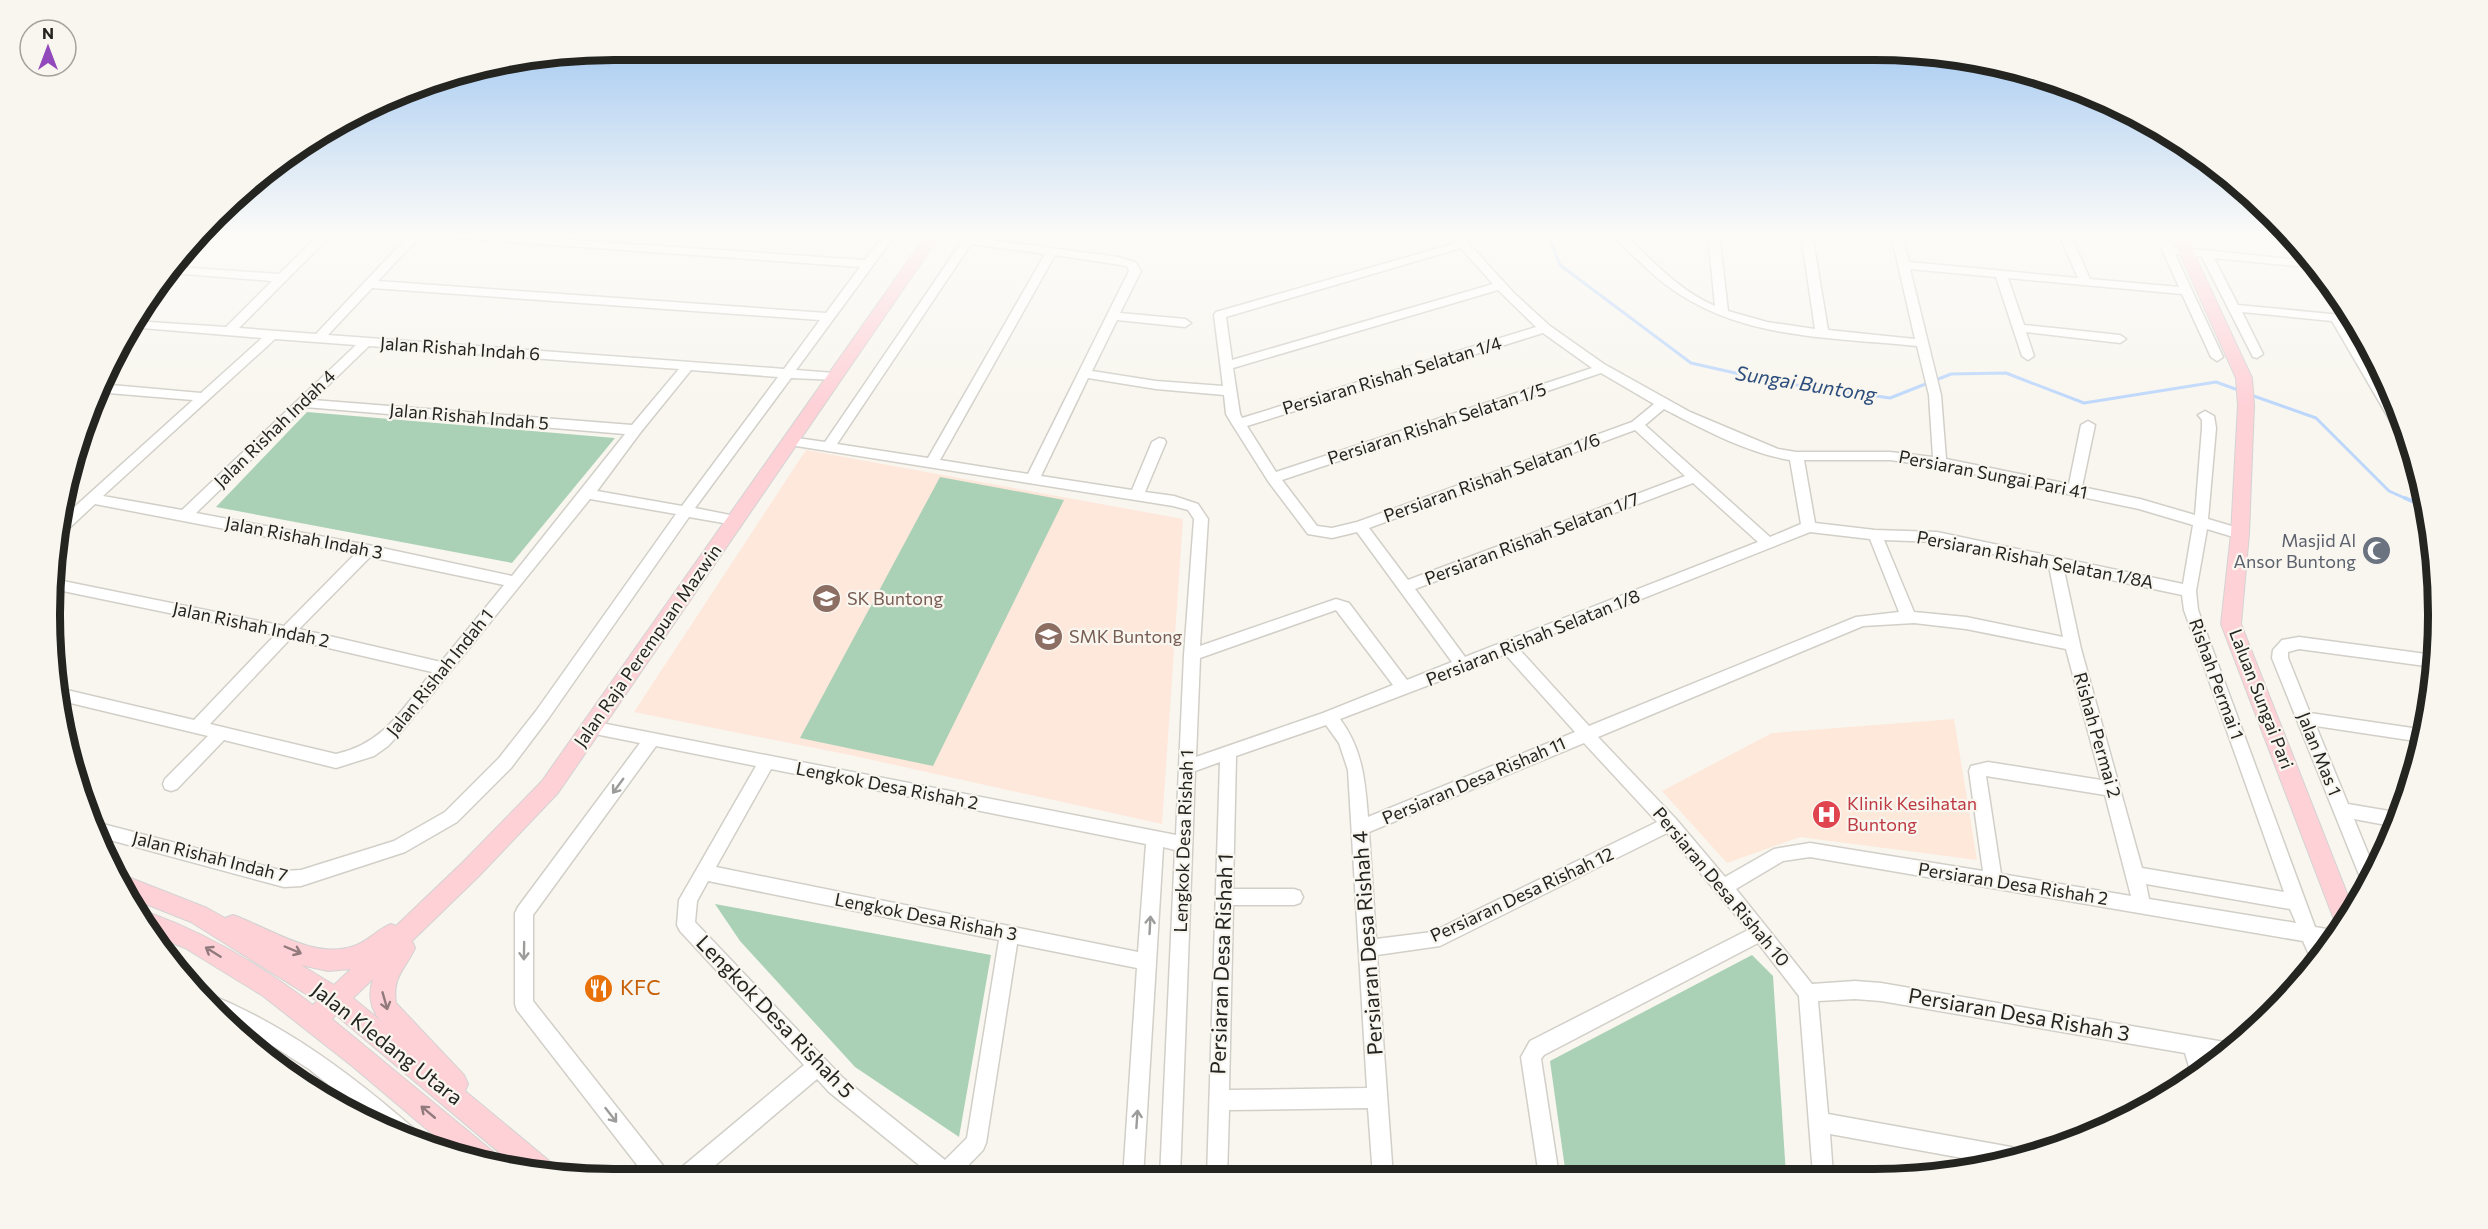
<svg xmlns="http://www.w3.org/2000/svg" width="2488" height="1229" font-family="Commissioner,sans-serif">
<style>
.education{fill:#fee7db}
.medical{fill:#fde8da}
.green{fill:#aad1b6}
.lines{fill:none;stroke-linecap:round;stroke-linejoin:round}
.stream-far1{stroke:#bdd7fc;stroke-width:3}
.stream{stroke:#bdd7fc;stroke-width:4}
.minor-casing{stroke:#d1cfc8;stroke-width:3}
.major-casing{stroke:#d3d3d3;stroke-width:2}
.minor{fill:#fff;fill-rule:evenodd}
.major{fill:#fed1d7;fill-rule:evenodd}
.oneway{stroke:#9c9c9b}
.oneway2{stroke:#917a7c}
.labels{text-anchor:middle;stroke-width:4.5;stroke-linejoin:round;paint-order:stroke}
.street-label{font-size:18px;fill:#242421;stroke:#f9f6ef}
.worship-label{font-size:18px;fill:#5b616d;stroke:#f9f6ef;text-anchor:end}
.education-label{font-size:18px;fill:#785e54;stroke:#f9f6ef;text-anchor:start}
.health-label{font-size:18px;fill:#be3a42;stroke:#f9f6ef;text-anchor:start}
.water-label{font-size:20px;font-style:italic;fill:#2c4d7c;stroke:#f9f6ef}
.near-street-label{font-size:21px;fill:#242421;stroke:#f9f6ef}
.near-food-label{font-size:21px;fill:#c56008;stroke:#f9f6ef;text-anchor:start}
.rim{fill:none;stroke:#242421;stroke-width:8}
</style>
<rect width="100%" height="100%" fill="#f9f6ef"/>
<path class="education" d="M806 450 1183 519 1162 824 850 755 634 712Z"/>
<path class="medical" d="M1954 719 1977 860 1800 837 1727 863 1662 791 1772 733Z"/>
<path class="green" d="M307 412 615 438 512 563 216 507Z
M940 477 1064 500 933 766 800 738Z
M715 904 991 955 959 1137 855 1067 740 941Z
M1752 955 1773 976 1786 1175 1566 1176 1550 1061Z"/>
<g class="lines">
<path class="stream-far1" d="M1548 234 1560 265 1691 363 1775 382 1890 398 1951 374 2006 373 2084 403 2216 382 2241 391
M2251 395 2316 418 2389 491 2409 500"/>
<path class="stream" d="M2405 498 2428 508"/>
<defs>
<path id="minor" d="M320 234H332L239 328 316 334 410 234H422L378 281 826 313 860 267 443 237 437 234H484L865 260 885 234H896L796 370 834 373 838 374 840 377 838 380 791 378 695 508 740 517 742 520 740 523 735 525 689 517 548 719 511 768 457 822 405 852 301 886 284 887 99 837 95 822 284 871 301 870 394 841 445 812 499 758 536 711 676 514 590 499 402 731 388 746 374 756 336 768 224 740 177 789 171 791 165 789 163 784 165 779 208 736 58 700 54 687 194 720 275 635 58 590V580L284 626 355 554 95 504 65 532 60 533V520L193 400 96 392 100 384 201 393 262 338 130 327 134 321 226 327 272 281 171 273 177 267 279 274ZM372 288 820 320 784 369 328 335ZM275 339 356 345 182 510 103 496ZM369 346 679 369 632 425 313 400ZM691 370 778 377 682 506 597 491 640 433ZM305 407 625 434 512 576 368 545 196 513ZM370 557 504 585 441 662 299 629ZM290 639 432 672C403 708 384 744 336 754L210 724Z
M967 234H977L975 238 1118 257 1135 262 1141 271 1120 313 1185 319 1191 323 1185 327 1117 320 1092 371 1156 381 1223 386 1214 315 1216 312 1456 243 1448 234H1460L1514 293 1550 326 1604 364 1690 412 1778 449 1796 452H1890L1933 457 1929 395 1917 346C1816 336 1717 340 1641 263 1632 254 1619 244 1613 234H1624C1653 261 1678 290 1715 306L1708 234H1719L1728 311 1767 322 1815 329 1801 234H1812L1828 330 1915 339 1891 234H1902L1909 262 2078 278 2059 234H2070L2090 279 2179 287 2155 234H2165L2172 247 2311 261 2316 268 2214 258 2238 305 2352 316 2355 323H2345L2401 417 2409 442 2402 441 2332 321 2242 312 2263 354 2257 358 2253 357 2202 257 2175 254 2223 357 2217 361 2211 357 2182 294 2008 278 2024 325 2120 335 2126 339 2120 343 2026 332 2034 356 2028 360 2022 356 1996 277 1910 269 1941 395 1946 459 2069 484 2081 425 2088 421 2095 425 2082 487 2140 499 2195 515 2202 428V420L2198 415 2205 411 2214 416 2216 428 2208 519 2245 530 2247 534 2240 539 2207 529 2196 591 2198 610 2315 927 2338 931 2329 945 2323 944 2326 952 2314 966 2303 941 1810 857 1783 861 1736 889 1812 984 1855 981 1881 983 2236 1044 2221 1059 2205 1056 2208 1068 2192 1077 2185 1053 1881 1001 1855 999 1818 1001 1828 1114 2011 1147 2018 1150 2020 1155 1990 1163 1830 1134 1833 1175H1813L1799 996 1758 943 1544 1055 1541 1059 1559 1176H1539L1521 1057 1530 1041 1748 930 1667 833 1440 946 1377 955 1393 1177H1373L1368 1108 1229 1110 1227 1177H1207L1220 762 1195 771 1180 1177H1160L1175 850 1163 847 1143 1178H1123L1137 968 1017 944 986 1143 983 1150 960 1174 961 1178H935L829 1092 817 1079 699 1179H673L676 1172 804 1065 680 931 677 925 679 900 756 766 656 746 533 915V1001L668 1172 671 1179H648L517 1010 515 1004V913L518 907 640 743 585 732 583 727 585 722 591 721 1176 835 1184 655 1194 519 1188 510 1173 506 790 445 783 441 790 437 825 442ZM971 244 1045 254 928 458 837 444ZM1461 248 1493 284 1232 360 1226 317ZM1055 255 1127 266 1129 271 1028 474 940 460ZM1498 290 1536 327 1242 418 1240 414 1233 368ZM1543 333 1592 368 1276 472 1247 426ZM1601 373 1654 404 1632 422 1357 522 1332 528 1317 526 1282 480ZM1088 378 1156 389 1224 395 1226 414 1232 424 1268 481 1308 534 1332 538 1357 532 1452 662 1407 680 1349 603 1336 599 1200 646 1208 519 1198 504 1174 496 1145 492 1166 442 1164 439 1159 438 1152 442 1132 490 1041 476ZM1664 409C1703 429 1747 453 1790 460L1801 524 1770 537 1645 425ZM1635 430 1685 476 1408 580 1369 528ZM1804 460H1890L1940 467 2139 509 2193 525 2183 584 1937 532 1875 530 1815 523ZM1693 483 1758 542 1465 657 1415 589ZM1810 532 1870 539 1899 612 1856 617 1589 726 1518 648ZM1884 540 1937 542 2049 566 2063 637 1966 617 1914 612ZM2064 570 2182 595 2184 610 2284 892 2142 868 2081 649ZM1336 610 1393 685 1323 713 1196 757 1200 658ZM1914 623 1966 629 2066 649 2101 780 1988 762 1971 766 1969 771 1983 871 1810 843 1774 849 1725 877 1676 819 1598 737 1863 626ZM1505 654 1575 732 1368 817C1365 781 1363 750 1340 719L1468 670ZM1326 725 1339 743 1348 770 1367 1088 1229 1090 1233 905H1294L1300 903 1303 897 1300 891 1294 889H1233L1236 756ZM1584 743 1657 822 1432 932 1376 939 1369 832ZM771 769 1146 844 1138 952 716 867ZM1986 776 2105 795 2131 896 2001 874ZM708 881 999 940 967 1138 945 1160 843 1078 695 922 697 901ZM2146 884 2290 909 2296 923 2149 899Z
M2299 637 2434 655 2433 667 2299 649 2288 652V658L2310 713 2426 730 2422 742 2316 726 2348 804 2401 813 2397 827 2354 819 2374 868 2365 883 2360 877 2272 658 2273 650 2282 640Z
M206 993C287 1025 355 1077 420 1134L422 1144 398 1136 384 1129 309 1069 256 1035 218 1016 201 995Z"/>
<path id="major" d="M927 234H941L558 793 479 876 412 941 415 948C405 970 392 976 396 1003L464 1075 468 1084 465 1091 553 1164 557 1174 520 1170 336 1015 332 1019 497 1155 501 1164 500 1167 456 1154 352 1066 263 996 185 948 160 938 144 915 150 913C210 935 262 966 313 1005L317 1001 191 922 133 899 117 877 123 875 207 908 225 918 233 915C270 928 314 960 354 946 368 941 378 929 391 924L396 926 463 862 542 781ZM301 965 328 971 351 969 334 985ZM373 979C368 993 370 1010 381 1021L353 998Z
M2171 234H2185L2252 378 2254 405 2249 534 2241 624 2352 906 2341 926 2337 924 2333 917 2221 624 2231 534 2238 405 2236 378Z"/>
</defs>
<use href="#minor" class="minor-casing"/>
<use href="#major" class="major-casing"/>
<use href="#minor" class="minor"/>
<use href="#major" class="major"/>
</g>
<defs><path id="oneway-shaft" d="M-6 0H5M1.5-3L5.5 0L1.5 3" fill="none" stroke-width="1.6" stroke-linecap="round" stroke-linejoin="round" transform="scale(1.5)"/></defs>
<g class="oneway">
<use href="#oneway-shaft" transform="translate(618 786) rotate(126)"/>
<use href="#oneway-shaft" transform="translate(1150 925) rotate(-87)"/>
<use href="#oneway-shaft" transform="translate(524 951) rotate(91)"/>
<use href="#oneway-shaft" transform="translate(611 1115) rotate(52)"/>
<use href="#oneway-shaft" transform="translate(1137 1119) rotate(-86)"/>
</g>
<g class="oneway2">
<use href="#oneway-shaft" transform="translate(293 950) rotate(23)"/>
<use href="#oneway-shaft" transform="translate(213 952) rotate(-148)"/>
<use href="#oneway-shaft" transform="translate(385 1001) rotate(74)"/>
<use href="#oneway-shaft" transform="translate(428 1112) rotate(-140)"/>
</g>
<linearGradient id="sky" x2="0" y2="1"><stop stop-color="#97c2f0"/><stop offset="0.58" stop-color="#fcfbf8"/><stop offset="1" stop-color="#fcfbf8" stop-opacity="0"/></linearGradient>
<rect width="2488" height="406" fill="url(#sky)"/>
<defs>
<symbol id="mosque-disc" viewBox="-11 -11 22 22"><circle r="9.5" fill="#6b7280" stroke="#f9f6ef"/><path d="M3.5-4.9A6 6 0 1 0 3.5 4.9A5 5 0 1 1 3.5-4.9Z" fill="#fff"/></symbol>
<symbol id="school-disc" viewBox="-11 -11 22 22"><circle r="9.5" fill="#8d6e63" stroke="#f9f6ef"/><path d="M0-5L7-2L0 1L-7-2ZM-4 1L0 2.5L4 1V4Q0 6-4 4Z" fill="#fff"/></symbol>
<symbol id="hospital-disc" viewBox="-11 -11 22 22"><circle r="9.5" fill="#e0444e" stroke="#f9f6ef"/><path d="M-5-5h3v3.5h4V-5h3V5h-3V1.5h-4V5h-3Z" fill="#fff"/></symbol>
<symbol id="restaurant-disc" viewBox="-11 -11 22 22"><circle r="9.5" fill="#e8710a" stroke="#f9f6ef"/><path d="M-5-6h1v4h1v-4h1v4h1v-4h1v5L-1.5 .5V6h-2V.5L-5-1ZM5-6V6H3V1.5H1.5Q1.5-4 5-6Z" fill="#fff"/></symbol>
</defs>
<g fill-rule="evenodd">
<use href="#mosque-disc" x="2360" y="534" width="33" height="33"/>
<use href="#school-disc" x="810" y="582" width="33" height="33"/>
<use href="#school-disc" x="1032" y="620" width="33" height="33"/>
<use href="#hospital-disc" x="1810" y="798" width="33" height="33"/>
<use href="#restaurant-disc" x="582" y="972" width="33" height="33"/>
</g>
<g class="labels">
<g class="street-label">
<text transform="translate(460 349) rotate(4)" y="6">Jalan Rishah Indah 6</text>
<text transform="translate(1392 376) rotate(-17)" y="6">Persiaran Rishah Selatan 1/4</text>
<text transform="translate(469 417) rotate(5)" y="6">Jalan Rishah Indah 5</text>
<text transform="translate(1437 424) rotate(-18)" y="6">Persiaran Rishah Selatan 1/5</text>
<text transform="translate(275 429) rotate(-44)" y="6">Jalan Rishah Indah 4</text>
<text transform="translate(1993 475) rotate(11)" y="6">Persiaran Sungai Pari 41</text>
<text transform="translate(1492 478) rotate(-20)" y="6">Persiaran Rishah Selatan 1/6</text>
<text transform="translate(304 538) rotate(11)" y="6">Jalan Rishah Indah 3</text>
<text transform="translate(1532 539) rotate(-21)" y="6">Persiaran Rishah Selatan 1/7</text>
<text transform="translate(2035 560) rotate(11)" y="6">Persiaran Rishah Selatan 1/8A</text>
<text transform="translate(251 625) rotate(12)" y="6">Jalan Rishah Indah 2</text>
<text transform="translate(1533 638) rotate(-22)" y="6">Persiaran Rishah Selatan 1/8</text>
<text transform="translate(648 646) rotate(-55)" y="6">Jalan Raja Perempuan Mazwin</text>
<text transform="translate(440 673) rotate(-51)" y="6">Jalan Rishah Indah 1</text>
<text transform="translate(2216 679) rotate(70)" y="6">Rishah Permai 1</text>
<text transform="translate(2261 699) rotate(69)" y="6">Laluan Sungai Pari</text>
<text transform="translate(2097 735) rotate(74)" y="6">Rishah Permai 2</text>
<text transform="translate(2319 754) rotate(68)" y="6">Jalan Mas 1</text>
<text transform="translate(1474 781) rotate(-23)" y="6">Persiaran Desa Rishah 11</text>
<text transform="translate(887 786) rotate(11)" y="6">Lengkok Desa Rishah 2</text>
<text transform="translate(1184 841) rotate(-88)" y="6">Lengkok Desa Rishah 1</text>
<text transform="translate(210 857) rotate(14)" y="6">Jalan Rishah Indah 7</text>
<text transform="translate(2013 884) rotate(9)" y="6">Persiaran Desa Rishah 2</text>
<text transform="translate(1721 887) rotate(50)" y="6">Persiaran Desa Rishah 10</text>
<text transform="translate(1522 895) rotate(-25)" y="6">Persiaran Desa Rishah 12</text>
<text transform="translate(926 917) rotate(11)" y="6">Lengkok Desa Rishah 3</text>
</g>
<g class="worship-label">
<text x="2356" y="547">Masjid Al<tspan x="2356" dy="21">Ansor Buntong</tspan></text>
</g>
<g class="education-label">
<text x="847" y="605">SK Buntong</text>
<text x="1069" y="643">SMK Buntong</text>
</g>
<g class="health-label">
<text x="1847" y="810">Klinik Kesihatan<tspan x="1847" dy="21">Buntong</tspan></text>
</g>
<g class="water-label">
<text transform="translate(1806 384) rotate(9)" y="7">Sungai Buntong</text>
</g>
<g class="near-street-label">
<text transform="translate(1368 943) rotate(-94)" y="7">Persiaran Desa Rishah 4</text>
<text transform="translate(1222 964) rotate(-88)" y="7">Persiaran Desa Rishah 1</text>
<text transform="translate(2019 1015) rotate(10)" y="7">Persiaran Desa Rishah 3</text>
<text transform="translate(775 1017) rotate(46)" y="7">Lengkok Desa Rishah 5</text>
<text transform="translate(387 1044) rotate(38)" y="7">Jalan Kledang Utara</text>
</g>
<g class="near-food-label">
<text x="620" y="995">KFC</text>
</g>
</g>
<path d="M0 0H2488V1229H0ZM614 60H1874A554 554 0 0 1 2428 614V615A554 554 0 0 1 1874 1169H614A554 554 0 0 1 60 615V614A554 554 0 0 1 614 60Z" fill="#f9f6ef" fill-rule="evenodd"/>
<path class="rim" d="M614 60H1874A554 554 0 0 1 2428 614V615A554 554 0 0 1 1874 1169H614A554 554 0 0 1 60 615V614A554 554 0 0 1 614 60Z"/>
<g transform="translate(48 48)"><circle r="28" fill="#f9f6ef" stroke="#a4a29d" stroke-width="1.5"/>
<path d="M0-4.5L10 22L0 15L-10 22Z" fill="#9149bc"/>
<text y="-9" font-size="16" font-weight="bold" text-anchor="middle" fill="#242421">N</text>
</g>
</svg>
